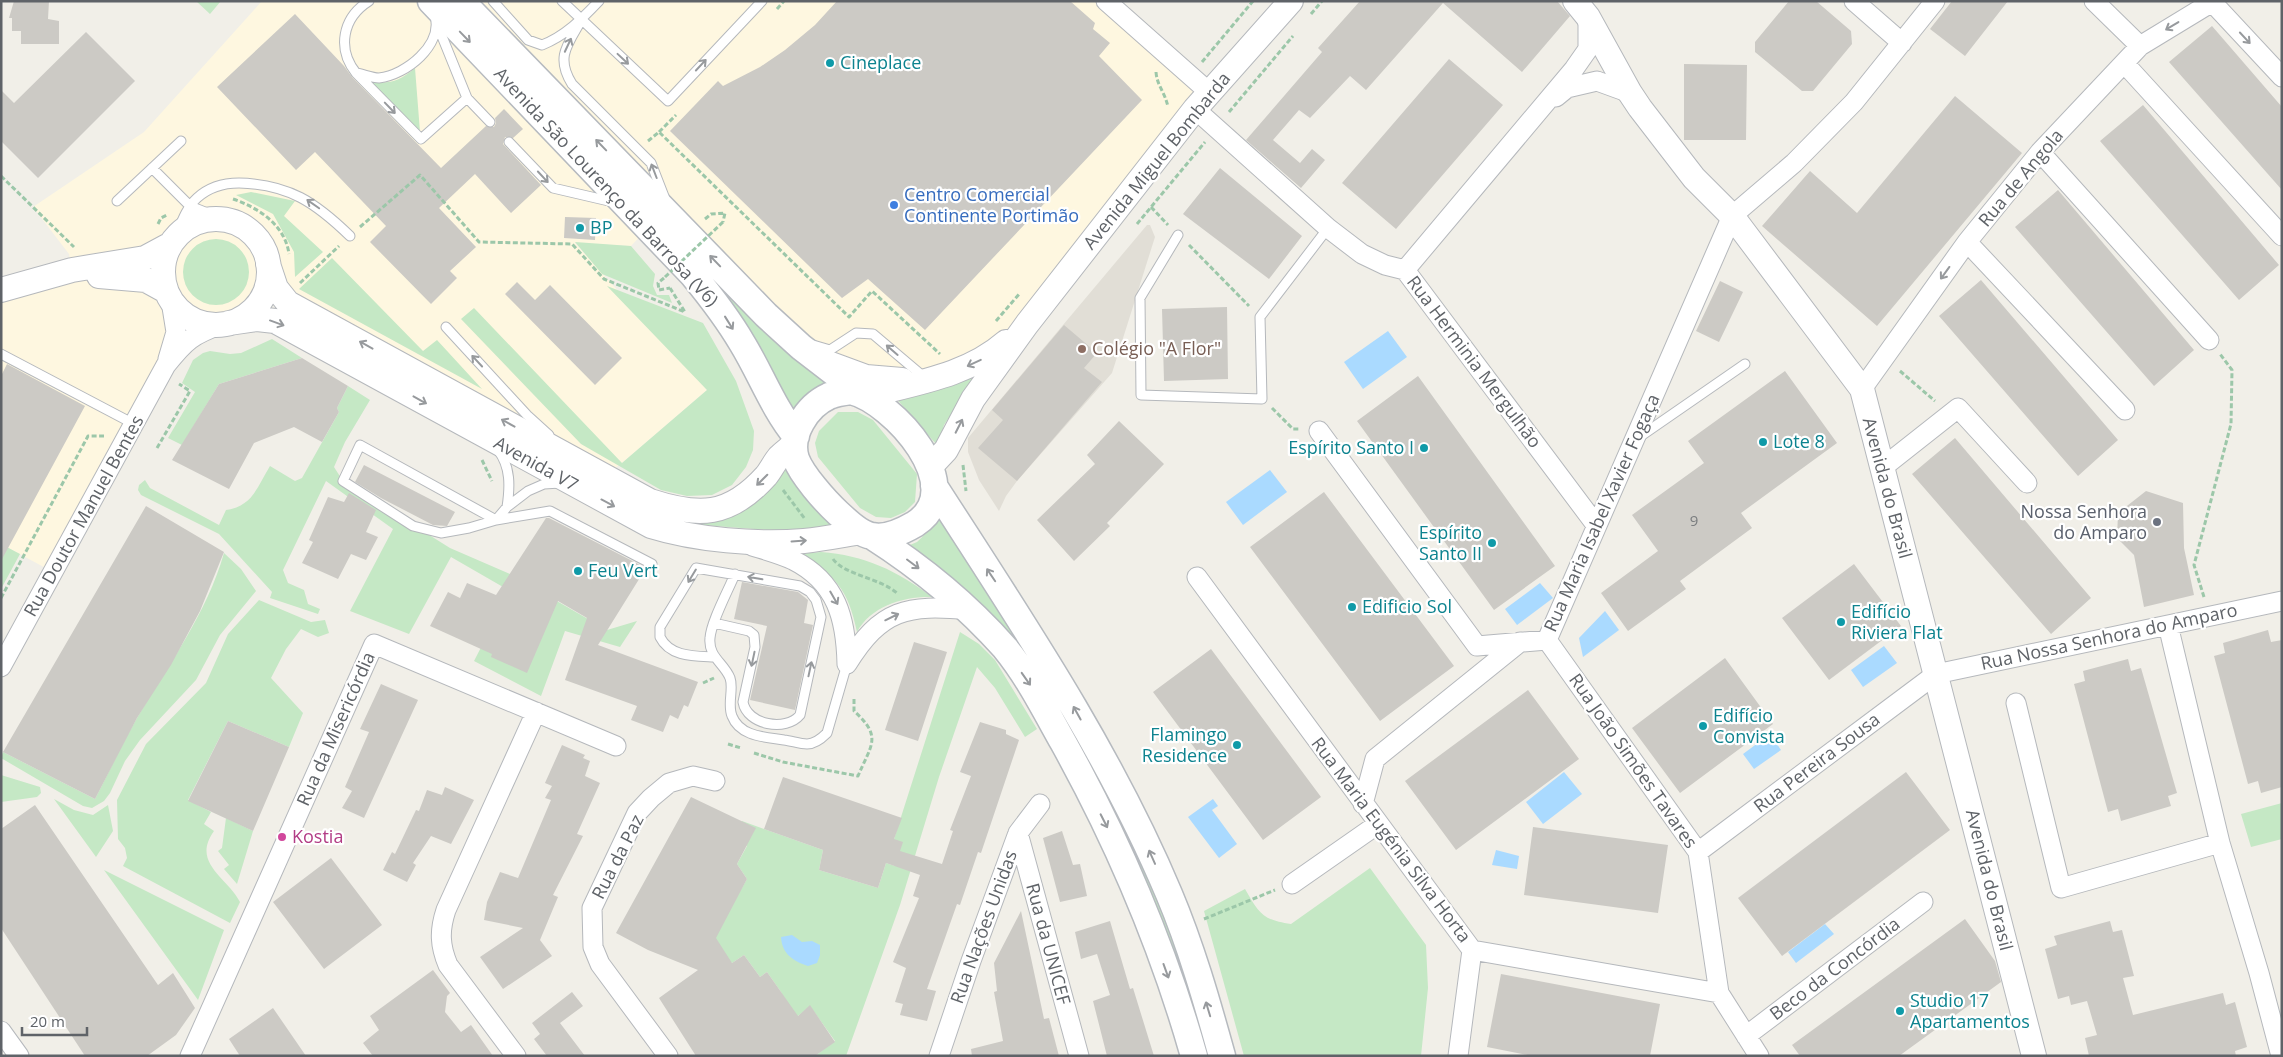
<svg xmlns="http://www.w3.org/2000/svg" width="2283" height="1057" font-family="'Open Sans',sans-serif">
<style>
.commercial{fill:#fef7e0}
.education{fill:#e1ded6}
.green{fill:#c5e8c5}
.water{fill:#aadaff}
.building{fill:#cccac5}
.lines{fill:none;stroke-linecap:round;stroke-linejoin:round}
.service-casing{stroke:#b5b8bc;stroke-width:11}
.minor-casing{stroke:#b5b8bc;stroke-width:21}
.tertiary-casing{stroke:#b5b8bc;stroke-width:26}
.secondary-casing{stroke:#b6babf;stroke-width:29}
.path{stroke:#9cc7a9;stroke-width:3;stroke-dasharray:5 2.5;stroke-linecap:butt}
.service{stroke:#fff;stroke-width:9}
.minor{stroke:#fff;stroke-width:19}
.tertiary{stroke:#fff;stroke-width:24}
.secondary{stroke:#fff;stroke-width:26}
.path-bridge{stroke:#9cc7a9;stroke-width:3;stroke-dasharray:5 2.5;stroke-linecap:butt}
.oneway{stroke:#979a9d}
.culture-dot{fill:#0f9aa8;stroke:#fff;stroke-width:2}
.shop-dot{fill:#3f7fe0;stroke:#fff;stroke-width:2}
.education-dot{fill:#8d6e63;stroke:#fff;stroke-width:2}
.worship-dot{fill:#6b7280;stroke:#fff;stroke-width:2}
.hotel-dot{fill:#d1479c;stroke:#fff;stroke-width:2}
.labels{text-anchor:middle;stroke-width:4.5;stroke-linejoin:round;paint-order:stroke}
.number-label{font-size:15px;fill:#7a7d7f}
.culture-label{font-size:18px;fill:#0d838f;stroke:#fff;text-anchor:start}
.street-label{font-size:18px;fill:#5f6368;stroke:#fff}
.shop-label{font-size:18px;fill:#366cbe;stroke:#fff;text-anchor:start}
.education-label{font-size:18px;fill:#785e54;stroke:#fff;text-anchor:start}
.worship-label{font-size:18px;fill:#5b616d;stroke:#fff;text-anchor:end}
.hotel-label{font-size:18px;fill:#b23c85;stroke:#fff;text-anchor:start}
</style>
<rect width="100%" height="100%" fill="#f1efe8"/>
<path class="commercial" d="M262 1H431L648 228 631 246 575 243 707 390 622 463 604 476 276 288 263 296 249 313 195 334 53 572 1 544V290L72 270 69 254 33 207 144 132Z
M461 1H1106L1210 93 1027 324 929 381 812 356Z"/>
<path class="education" d="M1147 225H1150L1155 237 1112 373 1017 481 1006 496 999 511 979 480 968 452V438Z"/>
<path class="green" d="M196 1H221L210 14Z
M452 1 829 383 792 414Z
M415 68 420 132 371 82C392 84 399 81 415 68Z
M251 192 295 201 284 216 323 252 295 277 294 252 273 214 236 195Z
M183 272a33 33 0 1 1 66 0a33 33 0 1 1-66 0Z
M575 242 631 246 655 274 653 286 657 295H669L672 303 602 274Z
M332 258 423 351 437 340 482 389 299 289Z
M607 286 703 323 736 381 754 431 753 450 746 467 732 485 712 495 687 496 661 490 581 444 461 319 474 308 622 463 707 390Z
M272 339 302 358 219 384 182 445 168 438 195 392 182 383 193 360 203 353 210 351 230 354 241 353Z
M983 365 944 425 939 442 936 444 894 396Z
M348 386 370 400 345 442 334 467 343 481 450 548 510 574 607 630 637 621 620 647 565 631 541 696 474 661 510 591 451 557 409 634 350 611 393 529 326 481 283 570 288 583 304 590 308 604 320 609 318 614 270 598 272 592 219 534 141 495 138 490 139 485 145 480 150 488 219 525 226 510C253 506 257 487 270 466L295 481 302 478 339 412 337 408Z
M838 412H858L873 420 917 474 915 502 905 512 891 518 876 517 860 508 818 457 815 443 819 431Z
M786 462 834 525 806 532 781 531 689 524 657 515 689 521Z
M941 519 991 593 1105 784 1156 894 1178 949 1211 1056H1205L1085 760 905 547 917 542Z
M1 544 20 554 1 589Z
M821 552C864 555 898 571 932 597 904 596 871 606 857 632 848 589 836 576 799 554Z
M224 553 241 569 256 591 220 635 196 680 140 740 125 761 110 793 104 801 92 808 83 806 1 758 3 752 95 799C109 772 122 744 137 718 169 664 207 613 224 553Z
M259 600 311 622 325 620 329 633 318 637 301 629 286 649 271 678 303 713 289 747 228 721 188 800 211 812 204 824 214 831C191 863 227 877 240 902L230 923 123 866 127 858 125 848 118 839 117 800 146 744 206 683 228 634Z
M960 632 979 644 995 660 1037 729 1025 737 995 688 977 667 939 777 900 905 846 1056H815L835 1041 810 1006 793 1020 781 992 767 972 760 977 744 955 732 963 710 944 747 879 737 864 747 846 737 833 742 821 823 850 819 870 878 888 886 863 895 866 894 839Z
M1 775 40 787 41 793 37 797 1 802Z
M54 799 74 810 93 815 108 805 113 831 96 857Z
M2282 803V839L2251 847 2241 814Z
M226 818 253 831 237 884 224 869 229 865 218 851 222 848Z
M1370 868 1426 945 1428 988 1421 1056H1244L1204 911 1245 889C1259 913 1262 920 1291 924Z
M104 870 224 930 198 1000Z"/>
<path class="water" d="M1388 331 1407 357 1363 389 1344 362Z
M1270 470 1287 492 1243 525 1226 502Z
M1540 583 1553 598 1517 625 1505 609Z
M1605 611 1619 630 1583 657 1579 638Z
M1884 646 1897 663 1863 687 1851 670Z
M1770 734 1781 750 1754 769 1743 754Z
M1564 772 1582 794 1543 824 1526 802Z
M1213 799 1218 806 1212 810 1237 844 1219 858 1188 817Z
M1496 850 1519 856 1517 869 1492 865Z
M1825 924 1834 934 1796 963 1788 952Z
M792 935 802 942 812 941 820 945V955L817 963 808 966C793 961 782 954 781 937Z"/>
<path class="building" d="M14 1H49L48 19 59 21V44H21V31H12V18H9Z
M837 1H1070L1095 23 1093 29 1110 43 1099 56 1142 100 925 330 868 279 842 298 670 131 718 81 723 86 760 67 785 50 815 25Z
M1360 1H1557L1570 16 1522 72 1443 3 1366 90 1350 76 1310 118 1299 110 1273 140 1300 163 1312 149 1325 160 1301 188 1246 140 1322 52 1318 48Z
M1789 1H1816L1851 31 1852 44 1813 91H1802L1755 52V42Z
M1952 1H2008L1965 56 1930 29Z
M295 14 344 66 352 77 441 168 486 126 494 127 496 123 495 118 504 109 523 129 513 138 505 137 503 144 541 185 511 213 475 174 439 208 476 247 450 271 457 278 431 304 370 242 386 226 315 152 296 170 217 87Z
M2212 26 2282 107V190L2169 62Z
M86 32 135 81 38 178 1 141V90L14 103Z
M1449 59 1503 105 1396 229 1342 183Z
M1684 64 1747 65 1746 140H1684Z
M1955 96 2022 153 1877 326 1762 226 1810 171 1857 213Z
M2143 105 2279 265 2239 300 2100 141Z
M1220 168 1302 236 1269 279 1183 214Z
M2058 190 2194 350 2154 386 2015 227Z
M565 217 596 218 595 240 564 238Z
M1981 280 2118 440 2078 476 1939 316Z
M1720 281 1743 292 1719 342 1696 331Z
M517 282 535 300 550 285 622 358 595 385 505 294Z
M1227 307 1228 379 1164 381 1162 309Z
M1064 325 1097 353 1084 368 1102 382 1017 481 978 448 1003 420 992 410Z
M302 358 348 386 337 408 339 412 322 442 294 427 254 443 229 489 172 460 219 384Z
M7 364 85 406 1 561V376Z
M1785 371 1837 443 1741 513 1752 528 1680 581 1686 589 1628 631 1601 593 1658 551 1632 515 1704 463 1688 441Z
M1418 376 1555 566 1494 610 1357 421Z
M1119 421 1164 464 1107 523 1110 526 1074 561 1037 520 1095 464 1087 455Z
M1955 438 2091 598 2051 634 1912 474Z
M364 465 455 512 447 526 433 525 381 498 355 482Z
M2146 491 2183 503 2184 548 2194 595 2144 607 2134 555 2117 538 2118 513Z
M1324 492 1454 666 1380 721 1250 547Z
M349 493 376 510 366 532 378 537 366 560 351 554 338 579 302 563 313 542 309 540 328 497 344 502Z
M146 506 224 552 200 611 171 665 137 718 95 799 3 752Z
M546 518H549L646 568 598 645 698 682 688 707 684 705 678 719 670 715 663 732 631 720 637 706 565 680 587 618 558 601 527 673 491 657 492 654 430 626 448 592 460 598 467 583 496 595Z
M1854 564 1901 626 1829 680 1782 618Z
M742 582 798 592 808 600 804 623 813 625 795 710 750 700 767 626 734 619Z
M2268 630 2271 642 2282 640V787L2261 793 2258 781 2248 784 2214 656 2225 653 2223 643Z
M914 642 947 652 918 741 885 730Z
M1211 649 1321 797 1263 840 1153 692Z
M1725 658 1773 724 1680 793 1632 728Z
M2128 659 2131 671 2141 668 2177 793 2168 796 2171 806 2121 821 2118 809 2108 812 2074 684 2085 681 2083 671Z
M381 684 418 700 364 818 342 808 352 791 345 787 369 732 360 729Z
M1528 690 1579 759 1456 850 1405 781Z
M228 721 289 747 253 831 188 801Z
M980 722 1006 730V734L1019 740 981 853 978 852 960 905 957 904 927 989 936 991 927 1021 900 1015 903 1004 895 1002 906 968 893 962 919 898 913 896 920 875 886 863 878 888 819 870 823 850 764 829 783 777 902 818 894 839 903 842 900 851 942 864 953 831 950 830 971 776 960 772Z
M562 745 585 755 583 758 590 761 585 776 600 783 577 834 583 836 553 895 558 897 540 940 552 956 503 989 480 957 523 928 484 920 487 902 500 872 518 878 551 800 545 798 552 786 545 783Z
M1906 772 1950 830 1782 956 1738 898Z
M445 787 474 800 451 844 431 836 413 863 416 865 407 882 383 870 392 852 395 854 416 810 419 811 427 790 442 795Z
M691 797 756 828 737 864 747 879 716 938 732 963 744 955 760 977 767 972 798 1016 810 1005 835 1042 815 1056H696L659 998 698 970 648 950 616 933Z
M35 805 158 985 173 973 195 1008 176 1035 147 1056H85L1 928V829Z
M1533 827 1668 845 1658 913 1524 895Z
M1062 831 1073 865 1080 864 1087 896 1060 902 1043 838Z
M331 858 382 925 324 969 273 902Z
M1021 911 1044 1019 1049 1018 1059 1056H972L971 1049 1003 1041 994 992 997 991 994 963Z
M1965 919 1995 961 2001 982 1899 1056H1800L1792 1045Z
M1110 921 1130 989 1133 988 1154 1056H1107L1093 1001 1110 995 1097 954 1081 959 1075 932Z
M2110 921 2113 932 2122 930 2134 976 2123 978 2133 1015 2223 993 2226 1005 2235 1002 2247 1047 2235 1051 2236 1056H2089L2085 1038 2097 1035 2087 1001 2071 1005 2069 996 2058 999 2045 949 2057 945 2054 936Z
M433 970 450 993 447 996 445 1012 461 1032 471 1025 493 1056H373L363 1043 379 1030 370 1016Z
M1501 974 1660 1004 1650 1056H1533L1487 1047Z
M572 992 583 1006 560 1023 585 1056H547L534 1039 540 1034 532 1023Z
M273 1008 306 1056H240L229 1039Z"/>
<g class="lines">
<defs>
<path id="service" d="M369 1C342 18 337 49 356 73L421 139 467 98
M493 1 528 40 542 45C565 36 582 19 599 1
M562 1 668 101 762 1
M582 19C568 44 555 57 572 84L651 163 665 199
M437 24 467 98 490 122
M356 73C363 74 372 78 379 78 406 75 443 45 435 16
M509 142 553 188 613 202
M152 168 190 206 225 220
M117 201 181 141
M1178 235 1140 298 1141 395 1262 399 1260 317 1328 228
M175 238C181 224 186 208 197 198 209 187 223 183 239 183 289 184 316 203 350 236
M446 327 527 415 549 435
M813 345 830 350 856 333 873 334 925 378
M1 354 134 424
M1638 438 1745 364
M498 450C511 467 510 487 507 507
M560 483 544 484 528 491 507 507 496 520 469 528 441 533 413 526 343 481 360 445 496 520 550 511 652 564
M735 574C728 591 711 622 710 638 708 657 724 663 730 678 734 689 727 704 732 716 740 737 766 737 784 740 792 741 800 744 807 744 814 744 822 738 827 733L847 664
M714 657C694 656 670 657 660 637V627L696 568 800 586 810 592 816 600 821 617 800 715C786 732 747 725 743 702L755 647 754 635 749 631 714 623"/>
<path id="minor" d="M1106 1 1210 93
M1854 1 1902 43
M2094 1 2140 46
M2212 2 2282 77
M2124 63 2282 236
M1556 97 1567 88 1597 81 1630 93
M1195 109 1328 228 1362 254 1385 265 1405 270 1596 525
M2040 152 2209 340
M1967 242 2125 410
M1405 270 1574 69 1588 49V17
M168 359 176 332 171 301
M1862 389 1967 242 2040 152 2140 46 2214 1
M1319 431 1477 646 1547 640 1732 216 1794 163 1854 102 1935 1
M1882 468 1958 408 2027 483
M752 546C765 550 780 554 793 560 837 582 846 619 847 664
M1197 577 1472 950 1719 993
M2168 625 2220 843 2259 973 2281 1056
M1547 640 1698 852 1719 993 1759 1056
M847 664C881 609 907 604 969 610
M1 667 166 365C186 340 192 335 222 324
M2016 703 2061 888 2220 843
M1363 804 1375 759 1520 642
M1018 833 1079 1056
M1698 852 1936 674 2282 601
M1292 884 1378 824
M1 1031 19 1056
M1746 1036 1923 902
M190 1056 374 644 616 746
M516 1056 448 965C440 946 439 931 446 910L536 712
M668 1056 600 964 593 947 592 908 637 813 651 798 669 783 693 776 715 781
M939 1056 971 961 1018 833 1040 804
M1458 1056 1472 950"/>
<path id="tertiary" d="M1575 1 1588 17 1630 93 1640 108 1694 178 1732 216 1862 389 2034 1056
M163 272a53 53 0 1 1 106 0a53 53 0 1 1-106 0Z
M268 264 276 288 288 303 650 501C699 517 729 517 766 476 771 470 774 463 779 457 784 452 790 448 794 444
M99 276 146 280 166 291
M1 290 72 270 145 258 171 244
M229 323 257 319 275 321 651 526C696 540 757 545 804 541 824 539 843 535 862 532
M828 363 866 377 902 380
M866 396C915 383 967 376 1006 342
M931 466 946 450 973 399 1027 324 1195 109 1291 1"/>
<path id="secondary" d="M431 1 693 275C711 297 728 319 742 343 761 374 773 408 796 436
M461 1 766 315 801 347 862 394
M851 391C893 401 971 488 915 524 903 531 886 539 872 536 859 534 847 521 838 513 825 501 802 475 796 459 788 435 807 406 829 396 835 393 843 392 851 391Z
M934 486C1019 618 1108 749 1169 894 1191 946 1207 1002 1222 1056
M872 536C922 568 966 604 1005 648 1028 676 1045 710 1063 742 1118 841 1163 947 1194 1056"/>
</defs>
<use href="#service" class="service-casing"/>
<use href="#minor" class="minor-casing"/>
<use href="#tertiary" class="tertiary-casing"/>
<use href="#secondary" class="secondary-casing"/>
<path class="path" d="M777 9 784 1
M1311 14 1322 1
M1202 62 1253 1
M1156 72C1157 86 1165 92 1168 107
M1229 112 1293 36
M659 132 676 115
M648 141 659 132 849 317 872 291 940 354
M1 176 74 247
M233 199C259 208 285 225 289 254
M1151 207 1168 225
M705 219 711 214 725 213 723 222
M158 224 161 218 167 215
M1137 224 1205 142
M360 227 420 175 479 242 572 244 604 279 685 312 670 288
M1189 245 1249 306
M664 278 658 283 659 290 670 288
M300 283 339 246
M996 321 1020 293
M1900 371 1935 401
M1272 408 1293 429H1299
M157 448 190 391 179 384
M482 460 492 481
M963 465 966 491
M783 490 805 519
M833 559C844 575 881 578 898 594
M2204 597 2194 565 2231 424 2232 370 2220 354
M1 598 88 436H104
M703 683 714 678
M728 744 741 748
M754 753 783 762 858 776C871 745 883 737 854 711V699
M1204 919 1275 890"/>
<use href="#service" class="service"/>
<use href="#minor" class="minor"/>
<use href="#tertiary" class="tertiary"/>
<use href="#secondary" class="secondary"/>
<path class="path-bridge" d="M665 277 723 222"/>
</g>
<defs><path id="oneway-shaft" d="M-6 0H5M1.5-3L5.5 0L1.5 3" fill="none" stroke-width="1.6" stroke-linecap="round" stroke-linejoin="round" transform="scale(1.25)"/></defs>
<g class="oneway">
<use href="#oneway-shaft" transform="translate(2172 26) rotate(149)"/>
<use href="#oneway-shaft" transform="translate(465 37) rotate(46)"/>
<use href="#oneway-shaft" transform="translate(2245 38) rotate(47)"/>
<use href="#oneway-shaft" transform="translate(568 45) rotate(-65)"/>
<use href="#oneway-shaft" transform="translate(623 59) rotate(43)"/>
<use href="#oneway-shaft" transform="translate(701 65) rotate(-47)"/>
<use href="#oneway-shaft" transform="translate(390 108) rotate(46)"/>
<use href="#oneway-shaft" transform="translate(601 145) rotate(-134)"/>
<use href="#oneway-shaft" transform="translate(654 171) rotate(-111)"/>
<use href="#oneway-shaft" transform="translate(543 177) rotate(47)"/>
<use href="#oneway-shaft" transform="translate(313 204) rotate(-145)"/>
<use href="#oneway-shaft" transform="translate(715 261) rotate(-134)"/>
<use href="#oneway-shaft" transform="translate(1945 273) rotate(126)"/>
<use href="#oneway-shaft" transform="translate(277 323) rotate(20)"/>
<use href="#oneway-shaft" transform="translate(729 323) rotate(58)"/>
<use href="#oneway-shaft" transform="translate(366 345) rotate(-151)"/>
<use href="#oneway-shaft" transform="translate(892 350) rotate(-139)"/>
<use href="#oneway-shaft" transform="translate(477 361) rotate(-133)"/>
<use href="#oneway-shaft" transform="translate(974 363) rotate(155)"/>
<use href="#oneway-shaft" transform="translate(420 400) rotate(29)"/>
<use href="#oneway-shaft" transform="translate(508 423) rotate(-151)"/>
<use href="#oneway-shaft" transform="translate(959 426) rotate(-63)"/>
<use href="#oneway-shaft" transform="translate(762 480) rotate(135)"/>
<use href="#oneway-shaft" transform="translate(608 503) rotate(28)"/>
<use href="#oneway-shaft" transform="translate(799 541) rotate(-4)"/>
<use href="#oneway-shaft" transform="translate(913 564) rotate(37)"/>
<use href="#oneway-shaft" transform="translate(991 575) rotate(-124)"/>
<use href="#oneway-shaft" transform="translate(692 576) rotate(121)"/>
<use href="#oneway-shaft" transform="translate(755 578) rotate(-170)"/>
<use href="#oneway-shaft" transform="translate(834 598) rotate(60)"/>
<use href="#oneway-shaft" transform="translate(892 617) rotate(-26)"/>
<use href="#oneway-shaft" transform="translate(753 659) rotate(102)"/>
<use href="#oneway-shaft" transform="translate(810 669) rotate(-78)"/>
<use href="#oneway-shaft" transform="translate(1026 679) rotate(55)"/>
<use href="#oneway-shaft" transform="translate(1077 713) rotate(-119)"/>
<use href="#oneway-shaft" transform="translate(1104 821) rotate(63)"/>
<use href="#oneway-shaft" transform="translate(1152 857) rotate(-114)"/>
<use href="#oneway-shaft" transform="translate(1166 971) rotate(70)"/>
<use href="#oneway-shaft" transform="translate(1208 1009) rotate(-107)"/>
</g>
<g class="culture-dot">
<circle cx="830" cy="63" r="5"/>
<circle cx="580" cy="228" r="5"/>
<circle cx="1763" cy="442" r="5"/>
<circle cx="1424" cy="448" r="5"/>
<circle cx="1492" cy="543" r="5"/>
<circle cx="578" cy="571" r="5"/>
<circle cx="1352" cy="607" r="5"/>
<circle cx="1841" cy="622" r="5"/>
<circle cx="1703" cy="726" r="5"/>
<circle cx="1237" cy="745" r="5"/>
<circle cx="1900" cy="1011" r="5"/>
</g>
<circle class="shop-dot" cx="894" cy="205" r="5"/>
<circle class="education-dot" cx="1082" cy="349" r="5"/>
<circle class="worship-dot" cx="2157" cy="522" r="5"/>
<circle class="hotel-dot" cx="282" cy="837" r="5"/>
<g class="labels">
<g class="number-label">
<text x="1694" y="526">9</text>
</g>
<g class="culture-label">
<text x="840" y="69">Cineplace</text>
<text x="590" y="234">BP</text>
<text x="1773" y="448">Lote 8</text>
<text x="1414" y="454" text-anchor="end">Espírito Santo I</text>
<text x="1482" y="539" text-anchor="end">Espírito<tspan x="1482" dy="21">Santo II</tspan></text>
<text x="588" y="577">Feu Vert</text>
<text x="1362" y="613">Edificio Sol</text>
<text x="1851" y="618">Edifício<tspan x="1851" dy="21">Riviera Flat</tspan></text>
<text x="1713" y="722">Edifício<tspan x="1713" dy="21">Convista</tspan></text>
<text x="1227" y="741" text-anchor="end">Flamingo<tspan x="1227" dy="21">Residence</tspan></text>
<text x="1910" y="1007">Studio 17<tspan x="1910" dy="21">Apartamentos</tspan></text>
</g>
<g class="street-label">
<text transform="translate(1157 161) rotate(-51)" y="6">Avenida Miguel Bombarda</text>
<text transform="translate(2021 178) rotate(-50)" y="6">Rua de Angola</text>
<text transform="translate(606 187) rotate(47)" y="6">Avenida São Lourenço da Barrosa (V6)</text>
<text transform="translate(1474 362) rotate(53)" y="6">Rua Herminia Mergulhão</text>
<text transform="translate(536 464) rotate(29)" y="6">Avenida V7</text>
<text transform="translate(1887 488) rotate(75)" y="6">Avenida do Brasil</text>
<text transform="translate(1602 513) rotate(-66)" y="6">Rua Maria Isabel Xavier Fogaça</text>
<text transform="translate(84 516) rotate(-61)" y="6">Rua Doutor Manuel Bentes</text>
<text transform="translate(2109 637) rotate(-12)" y="6">Rua Nossa Senhora do Amparo</text>
<text transform="translate(336 729) rotate(-66)" y="6">Rua da Misericórdia</text>
<text transform="translate(1633 761) rotate(55)" y="6">Rua João Simões Tavares</text>
<text transform="translate(1817 763) rotate(-37)" y="6">Rua Pereira Sousa</text>
<text transform="translate(1391 840) rotate(53)" y="6">Rua Maria Eugénia Silva Horta</text>
<text transform="translate(618 857) rotate(-63)" y="6">Rua da Paz</text>
<text transform="translate(1989 880) rotate(76)" y="6">Avenida do Brasil</text>
<text transform="translate(984 927) rotate(-70)" y="6">Rua Nações Unidas</text>
<text transform="translate(1048 944) rotate(75)" y="6">Rua da UNICEF</text>
<text transform="translate(1835 969) rotate(-37)" y="6">Beco da Concórdia</text>
</g>
<g class="shop-label">
<text x="904" y="201">Centro Comercial<tspan x="904" dy="21">Continente Portimão</tspan></text>
</g>
<g class="education-label">
<text x="1092" y="355">Colégio "A Flor"</text>
</g>
<g class="worship-label">
<text x="2147" y="518">Nossa Senhora<tspan x="2147" dy="21">do Amparo</tspan></text>
</g>
<g class="hotel-label">
<text x="292" y="843">Kostia</text>
</g>
</g>
<rect width="2283" height="1057" fill="none" stroke="#5f6368" stroke-width="5"/>
<path d="M22 1027v8h65v-8" fill="none" stroke="#5f6368" stroke-width="2.5"/>
<text x="30" y="1027" font-size="15" fill="#5f6368" stroke="#ffffff" stroke-width="4" paint-order="stroke">20 m</text>
</svg>
